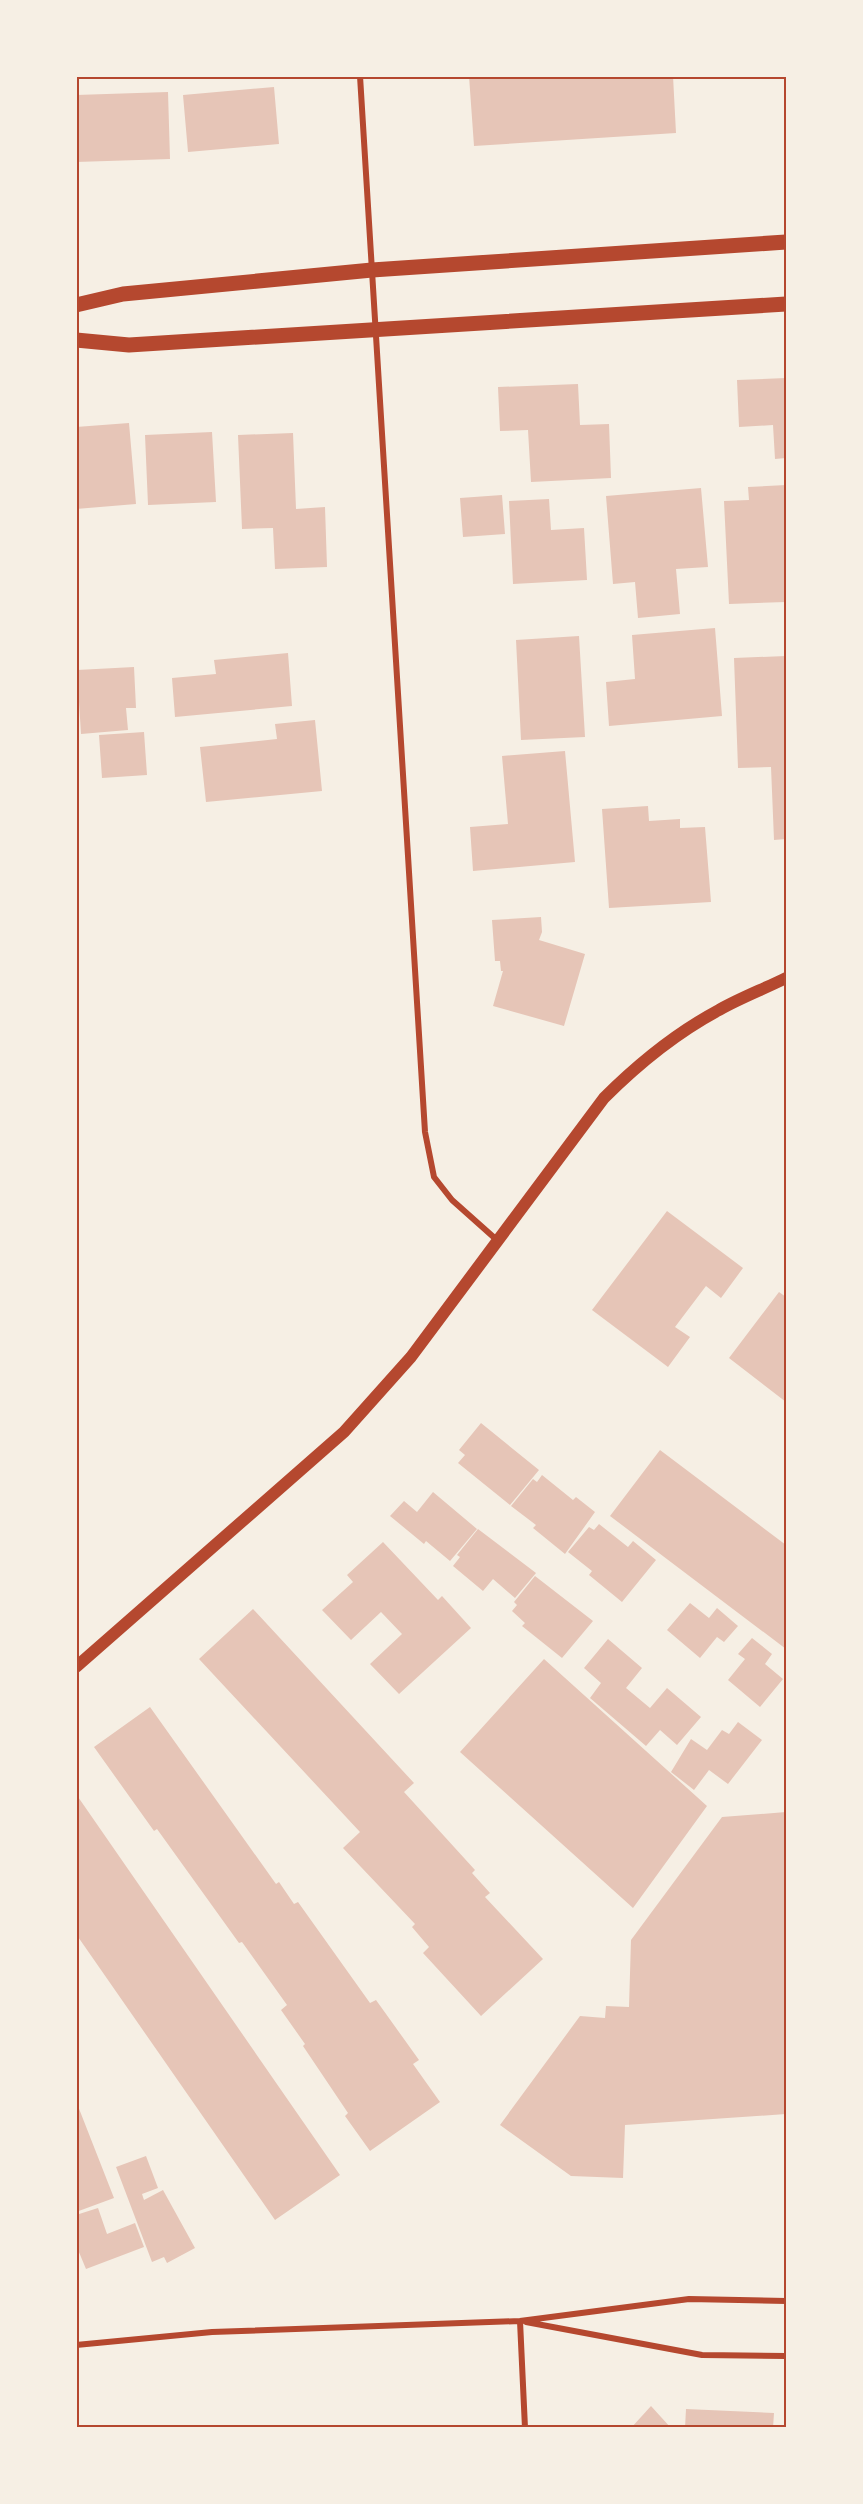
<svg xmlns="http://www.w3.org/2000/svg" width="863" height="2504" font-family="Bitter,serif">
<style>
.building{fill:#e6c5b7}
.lines{fill:none;stroke-linecap:round;stroke-linejoin:round}
.minor{stroke:#b5482f;stroke-width:6}
.secondary{stroke:#b5482f;stroke-width:12}
.primary{stroke:#b5482f;stroke-width:15}
.neatline{fill:none;stroke:#b5482f;stroke-width:2}
</style>
<rect width="100%" height="100%" fill="#f6efe4"/>
<path class="building" d="M469 76H673L676 133 474 146Z
M274 87 279 144 188 152 183 95Z
M168 92 170 159 76 162V95Z
M786 378V458L775 459 773 425 739 427 737 380Z
M578 384 580 425 609 424 611 478 531 482 528 430 500 431 498 387Z
M129 423 136 504 76 509V427Z
M212 432 216 502 148 505 145 435Z
M293 433 296 509 325 507 327 567 275 569 273 528 242 529 238 435Z
M786 485V602L729 604 724 501 749 500 748 487Z
M701 488 708 567 676 569 680 614 638 618 635 582 613 584 606 496Z
M502 495 505 534 463 537 460 498Z
M549 499 551 530 584 528 587 580 513 584 509 501Z
M715 628 722 716 609 726 606 682 635 679 632 635Z
M579 636 585 737 521 740 516 640Z
M288 653 292 706 175 717 172 678 216 674 214 660Z
M786 656V839L774 840 771 767 738 768 734 658Z
M134 667 136 708H126L128 730 81 734 77 670Z
M315 720 322 791 206 802 200 747 277 739 275 724Z
M144 732 147 775 102 778 99 735Z
M565 751 575 862 473 871 470 827 508 824 502 756Z
M648 806 649 821 680 819V828L705 827 711 902 609 908 602 809Z
M541 917 542 932 539 940 585 954 564 1026 493 1006 503 971H501L500 961H495L492 920Z
M667 1211 743 1268 721 1298 706 1286 675 1327 690 1337 668 1367 592 1310Z
M779 1292 786 1297V1402L729 1358Z
M481 1423 539 1470 510 1505 458 1463 465 1455 459 1450Z
M660 1450 786 1545V1649L610 1516Z
M542 1475 573 1500 576 1497 595 1512 565 1554 533 1528 536 1525 511 1506 533 1479 537 1482Z
M433 1492 477 1529 450 1561 426 1541 424 1544 390 1516 404 1501 417 1512Z
M599 1524 628 1547 633 1541 656 1560 622 1602 589 1575 592 1571 568 1552 589 1527 594 1530Z
M478 1529 536 1573 515 1598 493 1579 483 1591 453 1566 460 1557 457 1555Z
M383 1542 438 1600 442 1596 471 1628 399 1694 370 1664 402 1634 381 1612 351 1640 322 1610 353 1582 347 1575Z
M535 1576 593 1621 562 1658 522 1626 525 1623 512 1611 517 1605 514 1602Z
M690 1603 709 1618 717 1608 738 1626 724 1642 717 1637 700 1658 667 1630Z
M253 1609 414 1783 404 1792 475 1870 472 1873 490 1893 485 1897 543 1959 481 2016 423 1953 429 1947 412 1927 415 1924 343 1848 360 1832 199 1659Z
M752 1638 772 1654 765 1664 783 1679 760 1707 728 1680 745 1659 738 1654Z
M608 1639 642 1668 626 1688 650 1708 667 1688 701 1717 677 1745 660 1730 646 1746 590 1698 601 1683 584 1668Z
M544 1659 707 1806 633 1908 460 1752Z
M150 1707 276 1884 279 1882 294 1904 298 1902 370 2003 376 2000 419 2060 413 2064 440 2102 370 2151 345 2116 348 2113 303 2046 305 2044 281 2010 287 2005 242 1942 239 1943 157 1829 154 1831 94 1747Z
M738 1722 762 1740 728 1784 709 1770 694 1790 671 1772 691 1739 707 1750 722 1730 729 1734Z
M76 1794 340 2175 275 2220 76 1934Z
M786 1812V2114L625 2125 623 2178 571 2176 500 2125 580 2016 605 2018 606 2006 629 2007 631 1940 722 1817Z
M76 2101 114 2198 76 2212Z
M146 2156 158 2188 142 2194 144 2200 163 2190 195 2248 167 2263 164 2257 152 2262 116 2167Z
M98 2208 107 2234 135 2223 144 2247 86 2269 76 2245V2215Z
M651 2406 671 2428H631Z
M686 2409 774 2413 773 2428H685Z"/>
<g class="lines">
<path class="minor" d="M360 76 425 1132 434 1177 452 1200 498 1241
M520 2321 525 2428
M526 2322 702 2355 786 2356
M76 2345 212 2332 520 2321 689 2299 786 2301"/>
<path class="secondary" d="M76 1667 344 1432 411 1357 604 1098C638 1064 676 1033 719 1010 740 998 764 989 786 978"/>
<path class="primary" d="M76 305 123 294 372 270 786 242
M76 340 129 345 786 304"/>
</g>
<rect width="863" height="2504" fill="none" stroke="#f6efe4" stroke-width="156"/>
<rect x="78" y="78" width="707" height="2348" class="neatline"/>
</svg>
